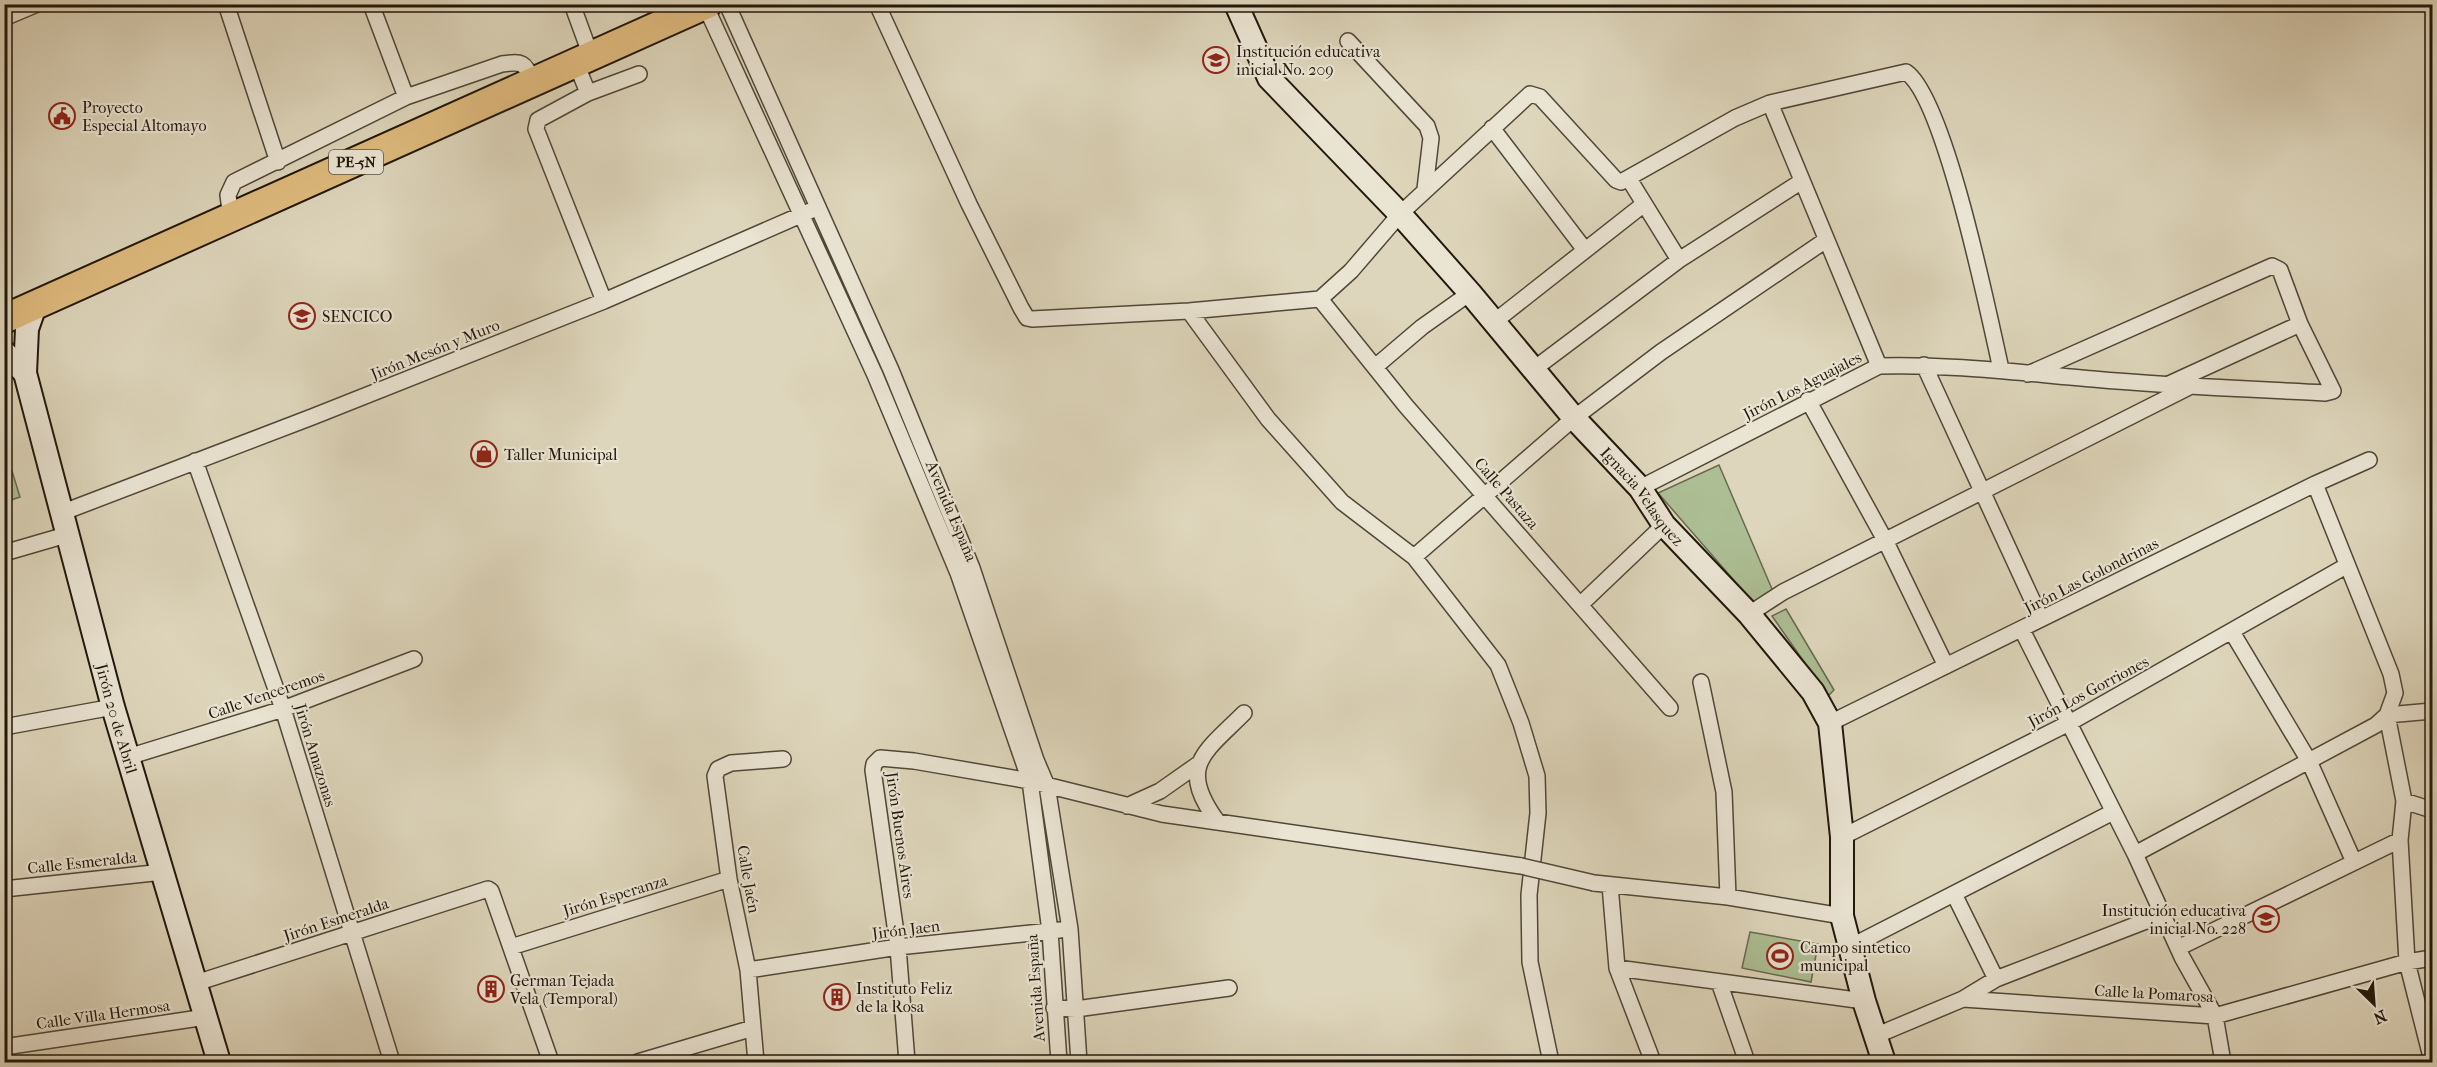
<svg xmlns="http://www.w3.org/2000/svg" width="2437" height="1067" font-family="'IM FELL French Canon',serif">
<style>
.green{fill:#adbe94;stroke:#676a50;stroke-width:1.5}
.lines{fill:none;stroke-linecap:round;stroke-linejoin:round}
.street-casing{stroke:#504737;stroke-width:18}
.secondary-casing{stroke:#21170b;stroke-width:26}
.highway-casing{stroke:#21170b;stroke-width:32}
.street{stroke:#eae4d3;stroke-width:15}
.secondary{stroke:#eae4d3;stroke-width:22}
.highway{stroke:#dfbb7e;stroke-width:28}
.street-bridge-casing{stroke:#504737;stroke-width:18;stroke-linecap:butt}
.street-bridge{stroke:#eae4d3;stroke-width:15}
.labels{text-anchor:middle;stroke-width:4.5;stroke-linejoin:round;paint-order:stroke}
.shield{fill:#eae4d3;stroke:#5d5447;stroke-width:1.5}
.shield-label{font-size:15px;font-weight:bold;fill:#21170b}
.poi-label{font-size:16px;fill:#21170b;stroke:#eae4d3;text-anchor:start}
.street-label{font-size:16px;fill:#21170b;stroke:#eae4d3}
</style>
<rect width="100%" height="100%" fill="#ded6bc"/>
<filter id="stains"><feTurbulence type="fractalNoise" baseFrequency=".00333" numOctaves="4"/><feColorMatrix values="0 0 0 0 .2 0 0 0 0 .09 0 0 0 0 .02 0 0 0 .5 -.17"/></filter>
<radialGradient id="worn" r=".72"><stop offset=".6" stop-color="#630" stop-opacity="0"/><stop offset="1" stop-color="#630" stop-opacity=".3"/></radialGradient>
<path class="green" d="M4 445 20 497 5 502H4Z
M1719 465 1775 596 1759 609 1658 493Z
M1786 609 1834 690 1828 696 1772 616Z
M1750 932 1818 944 1811 982 1742 968Z"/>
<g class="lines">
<defs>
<path id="street" d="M226 4 278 162
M371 4 406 97
M572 4 591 56
M727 4 891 370 972 568 1036 760 1047 786 1070 929 1079 1062
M877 4 969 204 1021 308 1027 318 1032 319 1189 311 1320 299 1351 271 1400 214 1530 94 1540 97 1616 180 1621 182 1735 118 1770 103 1906 72C1945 98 1989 316 2001 369
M705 5 875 375 958 573 1030 781 1050 931 1059 1062
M4 18 37 4
M1348 41 1427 126 1431 138 1425 189
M576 63 588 93
M1770 103 1879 366
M1492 128 1585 250
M1629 179 1679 260
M231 218 228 195 234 182 406 97 502 64C525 61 524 63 533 82
M1320 299 1406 406 1670 708
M604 301 536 129 538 120 588 93 639 74
M1189 311 1268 419 1342 502 1414 557 1498 665 1521 723 1537 776 1538 813 1529 895 1530 962 1551 1062
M1494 322 1644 204
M1924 365 2041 619
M1375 367 1422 327 1470 293
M1534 369 1679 260 1802 181
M2169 384 2300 324
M1808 400 1886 542 1946 666
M195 461 283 709 392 1062
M1640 488 1879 366C1951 364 2021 373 2093 379 2170 386 2248 389 2325 393L2333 391 2300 324 2280 270 2272 266 2028 374
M61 513 312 417 604 301 810 211
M4 553 66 535
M1414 557 1574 418 1661 352 1826 240
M1580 605 1664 525
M1749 614 1783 592 2189 387
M2022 630 2135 854 2182 957 2215 1016 2223 1062
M2232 632 2309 761 2354 862
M1701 682 1724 792 1728 897
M2432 711 2387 715 2404 801 2400 840 2407 962 2432 1061
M1830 723 2315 484 2369 460
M4 727 113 707
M128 757 283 709 414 659
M2404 801 2432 810
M1127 806 1160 791 1197 765
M1217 821C1177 766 1204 753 1244 713
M1842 837 2071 722 2346 566
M2135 854 2376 725 2387 715 2395 693 2391 674 2315 484
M1594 883 1728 897 1842 916
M1610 885 1617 968 1653 1062
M4 889 163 872
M1954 894 1996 979
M1852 946 2113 812
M511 947 729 879
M2178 948 2400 840
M1617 968 1864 1001
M748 970 898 947 1060 930
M1719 982 1747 1062
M196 983 488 889 491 891 551 1062
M1963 999 2215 1016 2407 962 2432 958
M1054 1008 1076 1009 1229 988
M1875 1036 1963 999 1996 979 2164 914
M4 1047 206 1017
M638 1062 753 1028
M756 1062 748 970 729 879 715 776 718 769 731 763 783 759
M907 1062 898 947 873 770 874 764 880 758 914 761 1030 781 1162 814 1521 866"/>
<g id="secondary">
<path id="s1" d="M1236 4 1269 78 1400 214 1470 293 1574 418 1640 488 1664 525 1749 614 1813 692 1830 723 1842 837V916L1864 1001 1884 1062"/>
<path id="s2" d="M35 306 27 329 25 373 113 707 219 1062"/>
<path d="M4 352 25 373"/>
</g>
<path id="highway" d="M4 319 707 4"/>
</defs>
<use href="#street" class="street-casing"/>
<use href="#secondary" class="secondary-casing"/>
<use href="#highway" class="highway-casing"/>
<use href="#street" class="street"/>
<use href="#secondary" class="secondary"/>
<use href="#highway" class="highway"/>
<defs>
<path id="street-bridge" d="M1521 866 1594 883"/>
</defs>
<use href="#street-bridge" class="street-bridge-casing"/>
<use href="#street-bridge" class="street-bridge"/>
</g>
<defs>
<symbol id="school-ring" viewBox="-11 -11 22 22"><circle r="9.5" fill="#eae4d3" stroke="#8f2418" stroke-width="1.5"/><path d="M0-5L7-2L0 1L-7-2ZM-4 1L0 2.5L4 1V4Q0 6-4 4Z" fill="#8f2418"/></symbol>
<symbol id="civic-ring" viewBox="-11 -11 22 22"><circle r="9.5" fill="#eae4d3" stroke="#8f2418" stroke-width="1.5"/><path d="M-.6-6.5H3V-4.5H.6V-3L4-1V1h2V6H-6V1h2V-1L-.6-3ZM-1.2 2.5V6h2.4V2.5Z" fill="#8f2418"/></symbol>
<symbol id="university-ring" viewBox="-11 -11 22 22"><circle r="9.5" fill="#eae4d3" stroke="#8f2418" stroke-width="1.5"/><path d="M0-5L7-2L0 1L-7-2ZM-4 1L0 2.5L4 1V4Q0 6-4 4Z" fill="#8f2418"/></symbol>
<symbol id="shop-ring" viewBox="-11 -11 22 22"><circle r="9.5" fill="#eae4d3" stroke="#8f2418" stroke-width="1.5"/><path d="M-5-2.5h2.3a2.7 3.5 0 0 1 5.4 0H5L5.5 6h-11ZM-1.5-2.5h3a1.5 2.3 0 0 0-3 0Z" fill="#8f2418"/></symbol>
<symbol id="stadium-ring" viewBox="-11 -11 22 22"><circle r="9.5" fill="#eae4d3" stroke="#8f2418" stroke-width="1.5"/><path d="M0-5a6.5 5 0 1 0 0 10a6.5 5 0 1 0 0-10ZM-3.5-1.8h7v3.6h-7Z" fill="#8f2418"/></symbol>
<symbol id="building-ring" viewBox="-11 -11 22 22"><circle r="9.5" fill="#eae4d3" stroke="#8f2418" stroke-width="1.5"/><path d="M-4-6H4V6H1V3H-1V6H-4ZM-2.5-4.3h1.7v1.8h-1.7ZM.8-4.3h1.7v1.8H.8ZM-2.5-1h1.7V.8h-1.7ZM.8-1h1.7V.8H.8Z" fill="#8f2418"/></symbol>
</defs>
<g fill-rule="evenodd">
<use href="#school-ring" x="1201" y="45" width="30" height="30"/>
<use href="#civic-ring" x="47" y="101" width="30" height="30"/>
<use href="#university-ring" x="287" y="301" width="30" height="30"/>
<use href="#shop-ring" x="469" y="439" width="30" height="30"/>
<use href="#school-ring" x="2251" y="904" width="30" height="30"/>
<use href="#stadium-ring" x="1765" y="941" width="30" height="30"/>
<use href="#building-ring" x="476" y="974" width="30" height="30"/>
<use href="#building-ring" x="822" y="982" width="30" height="30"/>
</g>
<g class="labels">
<rect class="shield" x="329" y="150" width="54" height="24" rx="4.5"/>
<g class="shield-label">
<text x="356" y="167">PE-5N</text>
</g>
<g class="poi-label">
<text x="1236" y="57">Institución educativa<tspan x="1236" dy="18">inicial No. 209</tspan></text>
<text x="82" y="113">Proyecto<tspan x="82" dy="18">Especial Altomayo</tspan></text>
<text x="322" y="322">SENCICO</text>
<text x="504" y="460">Taller Municipal</text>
<text x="2246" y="916" text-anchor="end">Institución educativa<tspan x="2246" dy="18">inicial No. 228</tspan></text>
<text x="1800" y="953">Campo sintetico<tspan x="1800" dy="18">municipal</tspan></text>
<text x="510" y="986">German Tejada<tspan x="510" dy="18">Vela (Temporal)</tspan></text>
<text x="856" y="994">Instituto Feliz<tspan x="856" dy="18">de la Rosa</tspan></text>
</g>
<g class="street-label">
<text transform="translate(435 349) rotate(-22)" y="6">Jirón Mesón y Muro</text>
<text transform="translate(1802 385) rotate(-27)" y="6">Jirón Los Aguajales</text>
<text transform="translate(1507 493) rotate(49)" y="6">Calle Pastaza</text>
<text dy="6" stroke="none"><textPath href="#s1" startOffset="642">Ignacia Velasquez</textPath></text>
<text transform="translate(952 511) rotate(67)" y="6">Avenida España</text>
<text transform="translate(2091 575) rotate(-27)" y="6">Jirón Las Golondrinas</text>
<text transform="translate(2088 691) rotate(-28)" y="6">Jirón Los Gorriones</text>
<text transform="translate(266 694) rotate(-19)" y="6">Calle Venceremos</text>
<text dy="6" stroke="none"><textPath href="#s2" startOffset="426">Jirón 20 de Abril</textPath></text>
<text transform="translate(316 755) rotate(73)" y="6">Jirón Amazonas</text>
<text transform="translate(901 835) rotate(82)" y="6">Jirón Buenos Aires</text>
<text transform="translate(82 862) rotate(-6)" y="6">Calle Esmeralda</text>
<text transform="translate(749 879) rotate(80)" y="6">Calle Jaén</text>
<text transform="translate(615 895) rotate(-17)" y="6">Jirón Esperanza</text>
<text transform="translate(336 919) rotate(-18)" y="6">Jirón Esmeralda</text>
<text transform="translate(906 929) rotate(-7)" y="6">Jirón Jaen</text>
<text transform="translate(1035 988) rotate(-94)" y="6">Avenida España</text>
<text transform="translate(2154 993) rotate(3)" y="6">Calle la Pomarosa</text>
<text transform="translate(103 1014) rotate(-8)" y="6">Calle Villa Hermosa</text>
</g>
</g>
<rect width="2437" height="1067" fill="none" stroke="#ded6bc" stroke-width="24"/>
<rect x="6" y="6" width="2425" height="1055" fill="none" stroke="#21170b" stroke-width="3"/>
<rect x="12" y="12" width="2413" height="1043" fill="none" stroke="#21170b" stroke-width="1.5"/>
<g transform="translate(2374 1004) rotate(155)" stroke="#eae4d3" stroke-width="4.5" paint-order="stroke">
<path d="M0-4.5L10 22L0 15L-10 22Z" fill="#21170b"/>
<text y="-9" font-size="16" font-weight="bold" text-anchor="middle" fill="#21170b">N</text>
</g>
<rect width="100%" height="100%" filter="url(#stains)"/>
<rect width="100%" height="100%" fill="url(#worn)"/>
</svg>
